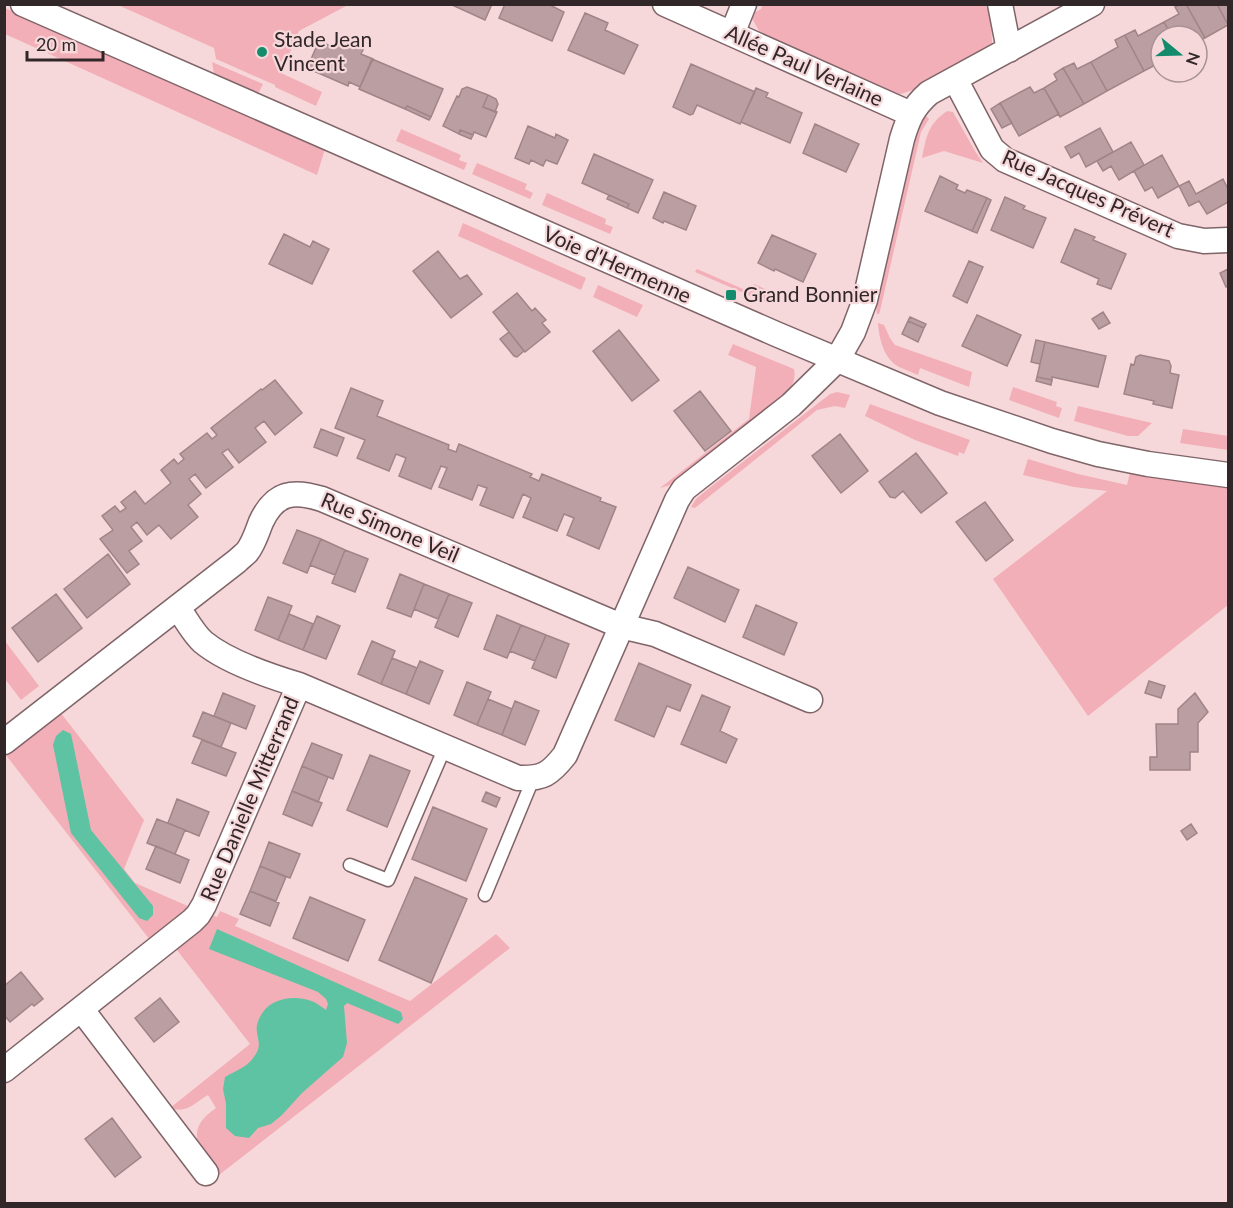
<svg xmlns="http://www.w3.org/2000/svg" width="1233" height="1208" font-family="Lato,sans-serif">
<style>
.green{fill:#f3afb8}
.water{fill:#5dc3a2}
.building{fill:#bb9ea2;stroke:#a08487;stroke-width:1.5}
.lines{fill:none;stroke-linecap:round;stroke-linejoin:round}
.lane-casing{stroke:#7f6468;stroke-width:15}
.street-casing{stroke:#7f6468;stroke-width:27}
.lane{stroke:#fff;stroke-width:12}
.street{stroke:#fff;stroke-width:24}
.poi-dot{fill:#148b6c;stroke:#f6d8db;stroke-width:2}
.labels{text-anchor:middle;stroke-width:4.5;stroke-linejoin:round;paint-order:stroke}
.poi-label{font-size:21px;fill:#322728;stroke:#f6d8db;text-anchor:start}
.street-label{font-size:21px;fill:#322728;stroke:#f6d8db}
</style>
<rect width="100%" height="100%" fill="#f6d8db"/>
<path class="green" d="M763 4 985 5 991 15 992 46 913 90 901 94 892 93 762 36 750 15 761 9Z
M118 5 348 4V5L299 31 281 73 322 92 316 106 275 87V85L216 59 214 48Z
M5 8 325 149 317 175 5 34Z
M212 62 263 84 258 94 214 74Z
M947 111 953 112 975 151 983 163 944 151 922 158C926 137 928 124 947 111Z
M925 115 929 119 921 132 880 311 879 314H877L876 306 913 144 921 122Z
M401 129 461 155 459 160 467 163 464 170 396 141Z
M477 163 527 184 525 189 533 193 530 199 472 174Z
M547 193 606 219 605 224 613 227 610 234 542 205Z
M463 223 586 278 581 290 458 236Z
M697 269 750 292 754 284 772 292 767 303 695 272Z
M598 285 643 305 637 317 593 297Z
M878 323 884 325 890 338 895 345 972 372 969 387 920 368 918 375C912 372 905 370 899 367 884 359 879 339 878 323Z
M733 344 794 369C796 379 792 387 786 395L674 484 660 488 749 419 756 367 728 355Z
M1013 387 1057 402 1056 406 1062 408 1059 418 1009 400Z
M837 392 850 395 845 408 835 406 817 410 695 508 691 507 696 499 708 489 830 394Z
M870 404 970 440 964 454 959 452 958 456 915 440 865 416Z
M1078 406 1152 423 1138 436H1128L1074 421Z
M1183 429 1228 436V450L1180 443Z
M1028 459 1078 474 1127 485 1130 472 1228 486V605L1088 716 993 579 1107 491 1074 487 1023 475Z
M5 641 39 686 21 700 5 679Z
M60 712 144 820 124 869 135 883 190 907 187 911 150 940 5 754Z
M220 911 239 919 235 926 410 1001 496 934 510 948 219 1175C200 1150 182 1131 216 1108L208 1095C194 1103 187 1114 170 1108L250 1044 173 945 208 913 217 917Z"/>
<path class="water" d="M63 730 71 734 91 830 153 906V915L147 921 139 918 71 833 53 745 56 736Z
M217 929 401 1012 403 1019 398 1024 347 1003 344 1006 347 1043 343 1057 302 1093 282 1115 271 1124 258 1128 249 1138 235 1136 226 1128V1104L223 1089 225 1077C239 1069 249 1067 257 1052 262 1043 255 1034 257 1025 263 999 292 993 314 1002 318 1004 322 1007 326 1010L328 1004 326 999 318 992 209 949Z"/>
<path class="building" d="M450 4H492L485 20Z
M505 4H548L564 12 552 41 499 18Z
M1180 4H1186L1205 38 1197 42V36H1172L1164 22 1179 14 1175 7Z
M1186 4H1217L1228 25 1205 38Z
M1217 4H1228V25Z
M585 13 608 23 605 30 638 45 624 74 568 50Z
M1164 22 1172 36H1161V62L1144 71 1125 35 1135 30 1138 36Z
M1125 35 1144 71 1107 91 1091 62 1118 47 1115 40Z
M339 38 364 48 361 54 373 59 360 87 349 82 348 86 307 68 319 41 335 48Z
M372 59 443 89 431 117 407 106 405 109 359 89Z
M1091 62 1107 91 1084 104 1063 68 1074 63 1077 69Z
M691 64 755 92 740 124 697 105 693 114 690 115 673 107Z
M1063 68 1084 104 1060 117 1044 88 1057 80 1054 74Z
M467 87 488 95 483 107 497 112 486 137 474 132 473 135 460 130 459 134 443 126 457 96 459 97 462 89Z
M1030 87 1034 93 1044 88 1059 114 1019 136 1000 103Z
M756 88 768 93 766 97 802 113 790 143 741 122Z
M488 95 496 99 498 104 495 112 483 107Z
M1000 103 1012 123 1002 128 991 109Z
M407 106 431 117 429 120 405 109Z
M815 124 859 144 846 172 803 153Z
M528 126 555 138 556 134 568 140 557 164 546 160 543 166 531 160 529 164 515 158Z
M1100 128 1113 152 1086 167 1079 153 1071 158 1065 147Z
M460 130 473 135 471 139 459 134Z
M1131 142 1144 165 1119 180 1111 166 1103 171 1097 161Z
M594 154 653 180 638 213 627 208 629 204 582 183Z
M1162 155 1179 186 1158 198 1152 187 1145 191 1134 171Z
M940 176 958 185 956 189 965 193 967 190 987 198 972 231 925 211Z
M1223 179 1228 189V202L1207 214 1199 201 1189 206 1179 186 1189 181 1196 194Z
M664 192 696 206 686 230 664 221 663 223 653 218Z
M609 195 629 204 627 208 607 199Z
M1005 197 1025 206 1023 209 1046 218 1033 248 991 230Z
M987 198 991 200 977 233 972 231Z
M1075 229 1095 237 1093 240 1126 254 1111 289 1097 284 1099 279 1061 262Z
M284 234 310 247 313 241 329 249 312 284 269 264Z
M772 235 816 254 803 282 775 269 774 271 758 263Z
M438 251 460 279 467 275 482 294 451 318 413 271Z
M969 261 983 267 967 303 953 296Z
M1228 269V286L1226 287 1220 273Z
M517 293 532 311 535 308 546 320 542 323 550 332 525 352 493 312Z
M1103 312 1110 323 1099 329 1092 319Z
M977 315 1021 335 1007 366 962 346Z
M910 317 926 324 924 328 908 321Z
M908 321 924 328 918 342 902 334Z
M619 330 659 380 632 401 593 351Z
M509 332 524 351 517 357 514 356 500 339Z
M1036 340 1045 342 1040 364 1031 362Z
M1045 342 1106 356 1098 387 1052 377V380L1037 377Z
M1140 355 1169 361 1171 366 1170 373 1179 375 1172 408 1153 404 1154 401 1124 394 1131 364 1134 365 1136 357Z
M1037 377 1052 380 1051 385 1036 381Z
M275 380 302 413 275 435 264 421 255 428 266 442 239 463 228 449 222 453 233 467 206 488 195 474 189 479 201 494 188 505 198 517 171 539 159 525 147 535 137 522 131 527 142 541 129 551 139 564 127 573 100 539 113 530 102 516 115 506 120 512 126 508 121 502 135 491 145 504 171 483 161 470 174 459 178 464 184 459 180 454 207 433 212 439 217 435 211 428 261 389 262 390Z
M351 388 383 401 377 416 449 445 448 449 456 452 459 444 532 474 530 477 539 481 542 474 601 498 600 501 616 507 599 549 567 535 574 518 564 514 557 531 523 517 531 498 523 494 513 518 480 505 487 488 478 485 472 500 439 487 447 468 441 466 431 489 399 476 406 458 396 454 389 471 357 458 365 440 335 428Z
M700 391 731 431 705 451 674 411Z
M321 429 344 438 337 456 314 447Z
M840 434 868 471 841 493 812 456Z
M916 453 947 493 921 513 903 491 895 498 890 497 879 482Z
M985 502 1013 540 986 561 956 522Z
M297 530 321 539 307 573 283 563Z
M321 539 345 550 335 575 310 565Z
M345 550 368 559 355 592 332 583Z
M108 554 130 584 87 618 64 589Z
M688 567 739 590 725 622 674 598Z
M400 574 424 584 411 617 387 608Z
M424 584 449 594 438 619 414 609Z
M56 594 82 628 38 662 12 628Z
M449 594 472 603 458 637 435 627Z
M268 597 292 606 278 640 255 630Z
M756 605 797 623 784 655 743 637Z
M289 614 313 624 303 650 278 640Z
M497 615 521 625 507 658 484 649Z
M317 616 340 626 326 659 303 650Z
M521 625 546 635 535 661 510 651Z
M546 635 569 644 556 678 532 668Z
M372 641 395 651 381 684 358 674Z
M392 658 417 668 406 694 381 684Z
M420 661 443 671 429 704 406 694Z
M639 663 691 685 680 711 667 706 654 737 615 720Z
M1149 681 1165 686 1161 698 1145 693Z
M467 682 491 692 477 725 454 715Z
M223 693 255 706 246 729 214 716Z
M1195 693 1208 712 1198 723V752H1190V770H1150V757H1157L1156 724H1178V709Z
M702 695 730 707 720 731 737 739 726 763 681 744Z
M488 699 512 709 502 735 477 725Z
M515 701 539 711 525 745 502 735Z
M203 712 231 723 221 747 193 736Z
M202 740 236 753 226 776 192 763Z
M312 743 342 755 333 779 302 766Z
M370 755 410 771 387 827 347 810Z
M302 766 328 777 318 802 292 791Z
M292 791 322 803 312 826 283 814Z
M486 792 500 798 496 807 482 801Z
M177 799 209 812 199 836 168 823Z
M433 807 487 829 466 881 412 859Z
M157 819 185 830 175 854 147 843Z
M1191 824 1197 833 1187 840 1181 831Z
M269 842 300 854 290 878 260 866Z
M156 846 189 860 180 883 146 869Z
M260 866 286 877 276 901 250 891Z
M415 877 467 899 431 983 379 960Z
M250 891 279 903 270 926 240 914Z
M310 897 365 920 348 961 293 938Z
M21 972 43 999 34 1006 32 1004 10 1022 4 1015V986Z
M160 998 179 1022 154 1042 135 1018Z
M112 1118 141 1157 115 1177 85 1139Z"/>
<g class="lines">
<defs>
<path id="lane" d="M350 865 388 880 445 747
M485 895 533 779"/>
<path id="street" d="M23 4 776 334 940 403 1052 441 1098 454 1148 464 1228 475
M665 4 911 114
M1000 4 1009 50
M732 34 744 4
M955 79 992 149 1005 160 1178 236 1204 241 1228 240
M178 608C186 619 193 633 203 642 227 662 269 676 299 685L518 778C543 779 550 774 565 755L677 500 684 489 791 405 837 360 853 332 865 300 902 139C908 119 913 107 929 93L1092 4
M4 742 237 561C240 558 244 555 247 552 254 543 257 532 261 522 275 492 293 490 322 499L621 626 655 634 810 700
M82 1010 206 1173
M4 1070 192 921 198 915 204 905 299 685"/>
</defs>
<use href="#lane" class="lane-casing"/>
<use href="#street" class="street-casing"/>
<use href="#lane" class="lane"/>
<use href="#street" class="street"/>
</g>
<g class="poi-dot">
<circle cx="262" cy="52" r="6"/>
<rect x="725" y="289" width="12" height="12" rx="3"/>
</g>
<g class="labels">
<g class="poi-label">
<text x="274" y="47">Stade Jean<tspan x="274" dy="24">Vincent</tspan></text>
<text x="743" y="302">Grand Bonnier</text>
</g>
<g class="street-label">
<text transform="translate(804 66) rotate(24)" y="7">Allée Paul Verlaine</text>
<text transform="translate(1088 194) rotate(24)" y="7">Rue Jacques Prévert</text>
<text transform="translate(617 265) rotate(24)" y="7">Voie d'Hermenne</text>
<text transform="translate(390 528) rotate(23)" y="7">Rue Simone Veil</text>
<text transform="translate(250 799) rotate(-67)" y="7">Rue Danielle Mitterrand</text>
</g>
</g>
<rect width="1233" height="1208" fill="none" stroke="#322728" stroke-width="12"/>
<g transform="translate(1179 54) rotate(109)"><circle r="28" fill="#f6d8db" stroke="#a89193" stroke-width="1.5"/>
<path d="M0-4.5L10 22L0 15L-10 22Z" fill="#148b6c"/>
<text y="-9" font-size="16" font-weight="bold" text-anchor="middle" fill="#322728">N</text>
</g>
<path d="M27 51v9h76v-9" fill="none" stroke="#322728" stroke-width="3"/>
<text x="36" y="51" font-size="18" fill="#322728" stroke="#f6d8db" stroke-width="4.5" paint-order="stroke">20 m</text>
</svg>
